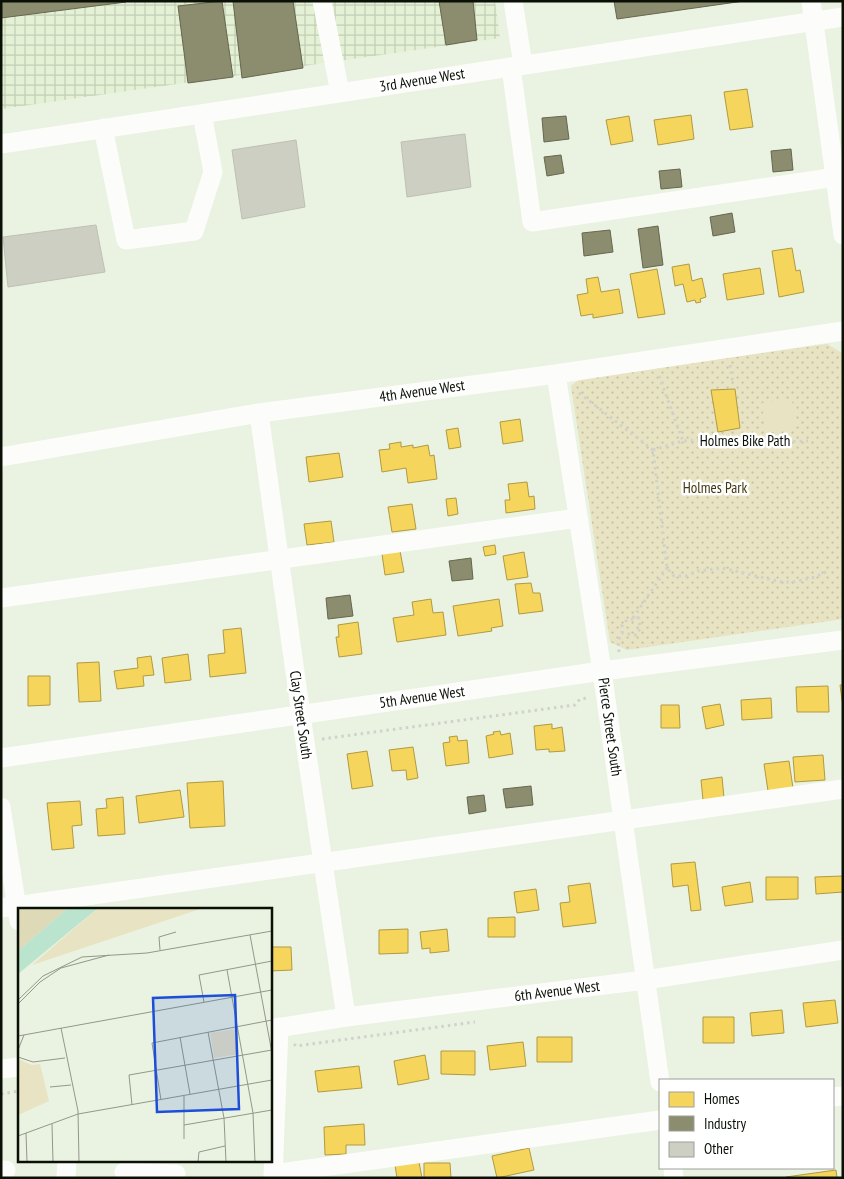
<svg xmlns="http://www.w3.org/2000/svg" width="844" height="1179" font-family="'PT Sans Narrow',sans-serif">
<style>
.industrial{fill:url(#industrial-grid)}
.park{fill:url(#park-dots)}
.pitch{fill:#e8e3c2}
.homes{fill:#f6d55c;stroke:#b09a42}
.industry{fill:#8c8c6e;stroke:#65674f}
.building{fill:#cccfc2;stroke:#bdc0b3}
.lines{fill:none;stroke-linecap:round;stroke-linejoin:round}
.path{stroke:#d0d2cd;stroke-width:3;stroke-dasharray:2.5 4;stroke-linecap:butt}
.minor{stroke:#fcfdfa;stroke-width:19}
.labels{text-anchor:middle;stroke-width:5;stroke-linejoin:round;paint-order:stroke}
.street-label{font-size:15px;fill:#0b1007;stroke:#fff}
.park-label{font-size:15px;fill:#43370f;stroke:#fff}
.inset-road{fill:none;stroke:#91988a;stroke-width:1}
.view{fill:#1d4ed8;fill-opacity:0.15;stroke:#1d4ed8;stroke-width:2.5}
.inset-edge{fill:none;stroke:#0b1007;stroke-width:2.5}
</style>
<defs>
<pattern id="industrial-grid" width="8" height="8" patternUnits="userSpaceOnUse" patternTransform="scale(1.25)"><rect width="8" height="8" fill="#e4f1d5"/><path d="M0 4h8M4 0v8" fill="none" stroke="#c2ceb5"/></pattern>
<pattern id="park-dots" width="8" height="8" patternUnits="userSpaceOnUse" patternTransform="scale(1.25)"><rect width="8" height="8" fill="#e8e3c2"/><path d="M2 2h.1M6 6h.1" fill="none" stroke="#c6c2a5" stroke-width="1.8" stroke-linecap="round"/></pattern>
</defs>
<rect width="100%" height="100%" fill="#eaf2e1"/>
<path class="industrial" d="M1 1H495L500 38 1 109Z"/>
<path class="park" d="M827 344 842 353 843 356V619L627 650 610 642 571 386 581 378Z"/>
<path class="pitch" d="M792 399 796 429 765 433 762 403Z"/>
<path class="homes" d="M747 89 753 127 730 130 724 92Z
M691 115 694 139 658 145 654 120Z
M629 116 633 141 611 145 606 120Z
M792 248 796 271 800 270 804 292 779 297 772 251Z
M689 264 692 281 702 278 706 297 700 299 701 302 696 303 695 300 687 302 683 284 675 286 672 267Z
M760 268 764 294 727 300 723 274Z
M657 269 665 314 638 318 630 274Z
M598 277 601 292 619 289 623 313 593 318V314L581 316 577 295 588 293 586 279Z
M735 389 740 428 718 432 711 390Z
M520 419 523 441 503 444 500 422Z
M458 428 461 447 449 449 446 430Z
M401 442V447L413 445V448L428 445 430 456 434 455 437 479 408 483 406 468 382 472 379 450 390 449 389 444Z
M339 453 343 477 309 482 306 457Z
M527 482 529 497 534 496 535 509 506 513 505 500H510L508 484Z
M456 498 458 514 448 516 446 499Z
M412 504 416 529 392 532 388 507Z
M331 521 334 542 307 545 304 524Z
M495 545 496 554 485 556 483 547Z
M400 551 404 572 385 575 382 554Z
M524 552 528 577 507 580 503 556Z
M531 583 533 593H540L543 611 519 614 515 584Z
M431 599 433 613 443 612 446 635 397 642 393 618 414 615 412 602Z
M499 599 503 626 491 628 492 631 458 636 453 606Z
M358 622 362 654 339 657 336 637H339L338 625Z
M241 628 246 673 210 677 208 655 225 653 223 630Z
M188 654 191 680 165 683 162 658Z
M151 656 154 675 143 676 144 686 117 689 114 671 138 668 137 658Z
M99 662 101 701 79 702 77 663Z
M28 676H50V705L28 706Z
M840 685H843V707Z
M828 686 829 712H797L796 687Z
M771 698 772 718 742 720 741 700Z
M720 704 724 725 706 729 702 707Z
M661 705H679L680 728H661Z
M552 724V729L562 727 565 751 549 752V749L536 750 534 726Z
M500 731 501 735 510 733 513 754 489 758 486 736 494 734 493 732Z
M457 736 458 741 467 740 469 763 446 766 443 743 450 742 449 737Z
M413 747 418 778 407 780 406 770 392 771 389 750Z
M367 751 373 786 352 789 347 754Z
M823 755 825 780 795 782 793 757Z
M789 761 793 788 768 791 764 764Z
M722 777 724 798 703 800 701 780Z
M223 781 225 826 190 828 187 783Z
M180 790 184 817 139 823 136 796Z
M123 797 125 834 98 836 96 809 107 808 106 799Z
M80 801 82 825 72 826 74 848 52 850 47 803Z
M695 862 701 910 691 911 688 885 673 887 671 864Z
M843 876V892L816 894 815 877Z
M766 877H798V899L766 900Z
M750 882 753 902 725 906 722 887Z
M590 883 596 923 563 927 560 903 570 902 568 886Z
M536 889 539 910 517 913 514 892Z
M515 917V937H488V918Z
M408 929V953L379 954V930Z
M447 929 449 951 430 953V948L422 949 420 932Z
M270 947H291L292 970 270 971Z
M835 1000 838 1023 806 1027 803 1003Z
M782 1010 784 1033 752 1036 750 1013Z
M703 1017H734V1043H703Z
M537 1037H572V1062H537Z
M523 1042 526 1066 490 1070 487 1046Z
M441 1051H475V1075L441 1074Z
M425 1055 429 1079 398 1085 394 1061Z
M359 1066 362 1088 318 1092 315 1071Z
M364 1124 365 1145H346V1154L325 1155 324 1127Z
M529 1148 534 1170 497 1178 492 1156Z
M419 1162 422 1178H397L395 1165Z
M424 1163H450L451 1178H424Z
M836 1170 837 1178H786V1177Z"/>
<path class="industry" d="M1 1H126V2L1 18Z
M222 1 233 77 188 83 178 6Z
M233 1H293L303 68 242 78Z
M439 1H473L477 40 446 45Z
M614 1H744L617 19Z
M566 116 569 139 544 142 542 118Z
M791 149 793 170 773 172 771 151Z
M561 155 564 173 547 176 544 157Z
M680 169 682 187 661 189 659 171Z
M732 213 735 232 713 236 710 217Z
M658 226 663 265 643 268 638 229Z
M610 230 613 252 584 256 582 233Z
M471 558 473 579 452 581 449 561Z
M350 595 353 616 328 619 326 598Z
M531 786 533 805 506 808 503 789Z
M484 795 486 811 469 814 467 797Z"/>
<path class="building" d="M465 134 471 187 407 197 401 142Z
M296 140 305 207 242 219 232 150Z
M96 225 105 272 8 287 3 237Z"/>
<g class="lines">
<path class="path" d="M730 365 733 384
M659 376 683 441
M579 393 653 450 667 568 674 576H686L698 571 722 568 781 582H793L815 577 828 571
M653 450 683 441 717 439 751 438 763 444 780 442 808 441
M633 618 667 568
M619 652 618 641 622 633V625L627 620 639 618 640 629 636 635 622 633
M322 739 575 705 580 699 588 698
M294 1044 296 1046 475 1022
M1 1094 19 1091"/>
<path class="minor" d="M322 1 340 93
M513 1 523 65
M811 1 843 235
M511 67 532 222 843 176
M103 128 126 240 194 231 213 172 202 114
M1 144 843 17
M556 374 602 671 660 1082
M259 413 301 715 346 1017
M1 457 259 413 556 374 843 331
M1 598 578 518
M1 758 602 671 843 640
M1 807 19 921
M1 908 843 789
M270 1029 346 1017 645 980 843 950
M1 1069 19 1067
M833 1097 843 1096
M673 1168 674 1178
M1 1170H6
M124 1172 176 1174
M273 1174 660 1120
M66 1178 67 1160
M273 1178 279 1027"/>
</g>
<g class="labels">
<g class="street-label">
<text transform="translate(422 80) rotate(-9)" y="5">3rd Avenue West</text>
<text transform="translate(422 391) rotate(-8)" y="5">4th Avenue West</text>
<text x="745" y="446">Holmes Bike Path</text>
<text transform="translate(422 697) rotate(-8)" y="5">5th Avenue West</text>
<text transform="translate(301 715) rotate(82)" y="5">Clay Street South</text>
<text transform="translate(610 727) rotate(82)" y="5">Pierce Street South</text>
<text transform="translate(557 991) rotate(-7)" y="5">6th Avenue West</text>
</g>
<g class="park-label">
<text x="715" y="493">Holmes Park</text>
</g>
</g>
<g transform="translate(18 908)">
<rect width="254" height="254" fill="#eaf2e1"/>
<path d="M0 0H50L0 43Z" fill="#ded9b6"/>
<path d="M80 0H185L14 57ZM218 121 221 146 196 150 192 125ZM0 151 14 157 22 156 31 193 0 207Z" fill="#e8e3c2"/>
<path d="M0 153 15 161 22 178 0 181Z" fill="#e8e3c2"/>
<path d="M50 0H80L0 66V43Z" fill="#bae4cd"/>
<path class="inset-road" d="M232 27 254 145M142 42 141 29 158 24M209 62 235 205 237 254M0 92 25 68 64 49 129 45 254 23M186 94 181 67 254 53M0 96 22 74 43 60 91 47M43 120 60 203 61 254M190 124 206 210 208 254M0 128 254 82M162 129 172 186M0 142 6 127M0 149 15 154 47 150M32 179 53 177M143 192 134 135 254 112M114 197 111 167 254 142M34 216 35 254M166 217 254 202M8 225 9 254M0 228 60 206 254 172M166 231V188M180 254 181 244 207 238"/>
<path class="view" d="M217 87 221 201 139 204 135 90Z"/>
<rect width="254" height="254" class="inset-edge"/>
</g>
<rect width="844" height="1179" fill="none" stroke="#0b1007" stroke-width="5"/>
<rect x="659" y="1079" width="175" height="90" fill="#ffffff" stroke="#9d9f9c"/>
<rect x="669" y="1092" width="25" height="15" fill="#f6d55c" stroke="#9d9f9c"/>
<text x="704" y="1104" font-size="15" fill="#0b1007">Homes</text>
<rect x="669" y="1116" width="25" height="15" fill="#8c8c6e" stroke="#9d9f9c"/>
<text x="704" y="1129" font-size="15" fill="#0b1007">Industry</text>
<rect x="669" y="1142" width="25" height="15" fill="#cccfc2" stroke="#9d9f9c"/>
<text x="704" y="1154" font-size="15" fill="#0b1007">Other</text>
</svg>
